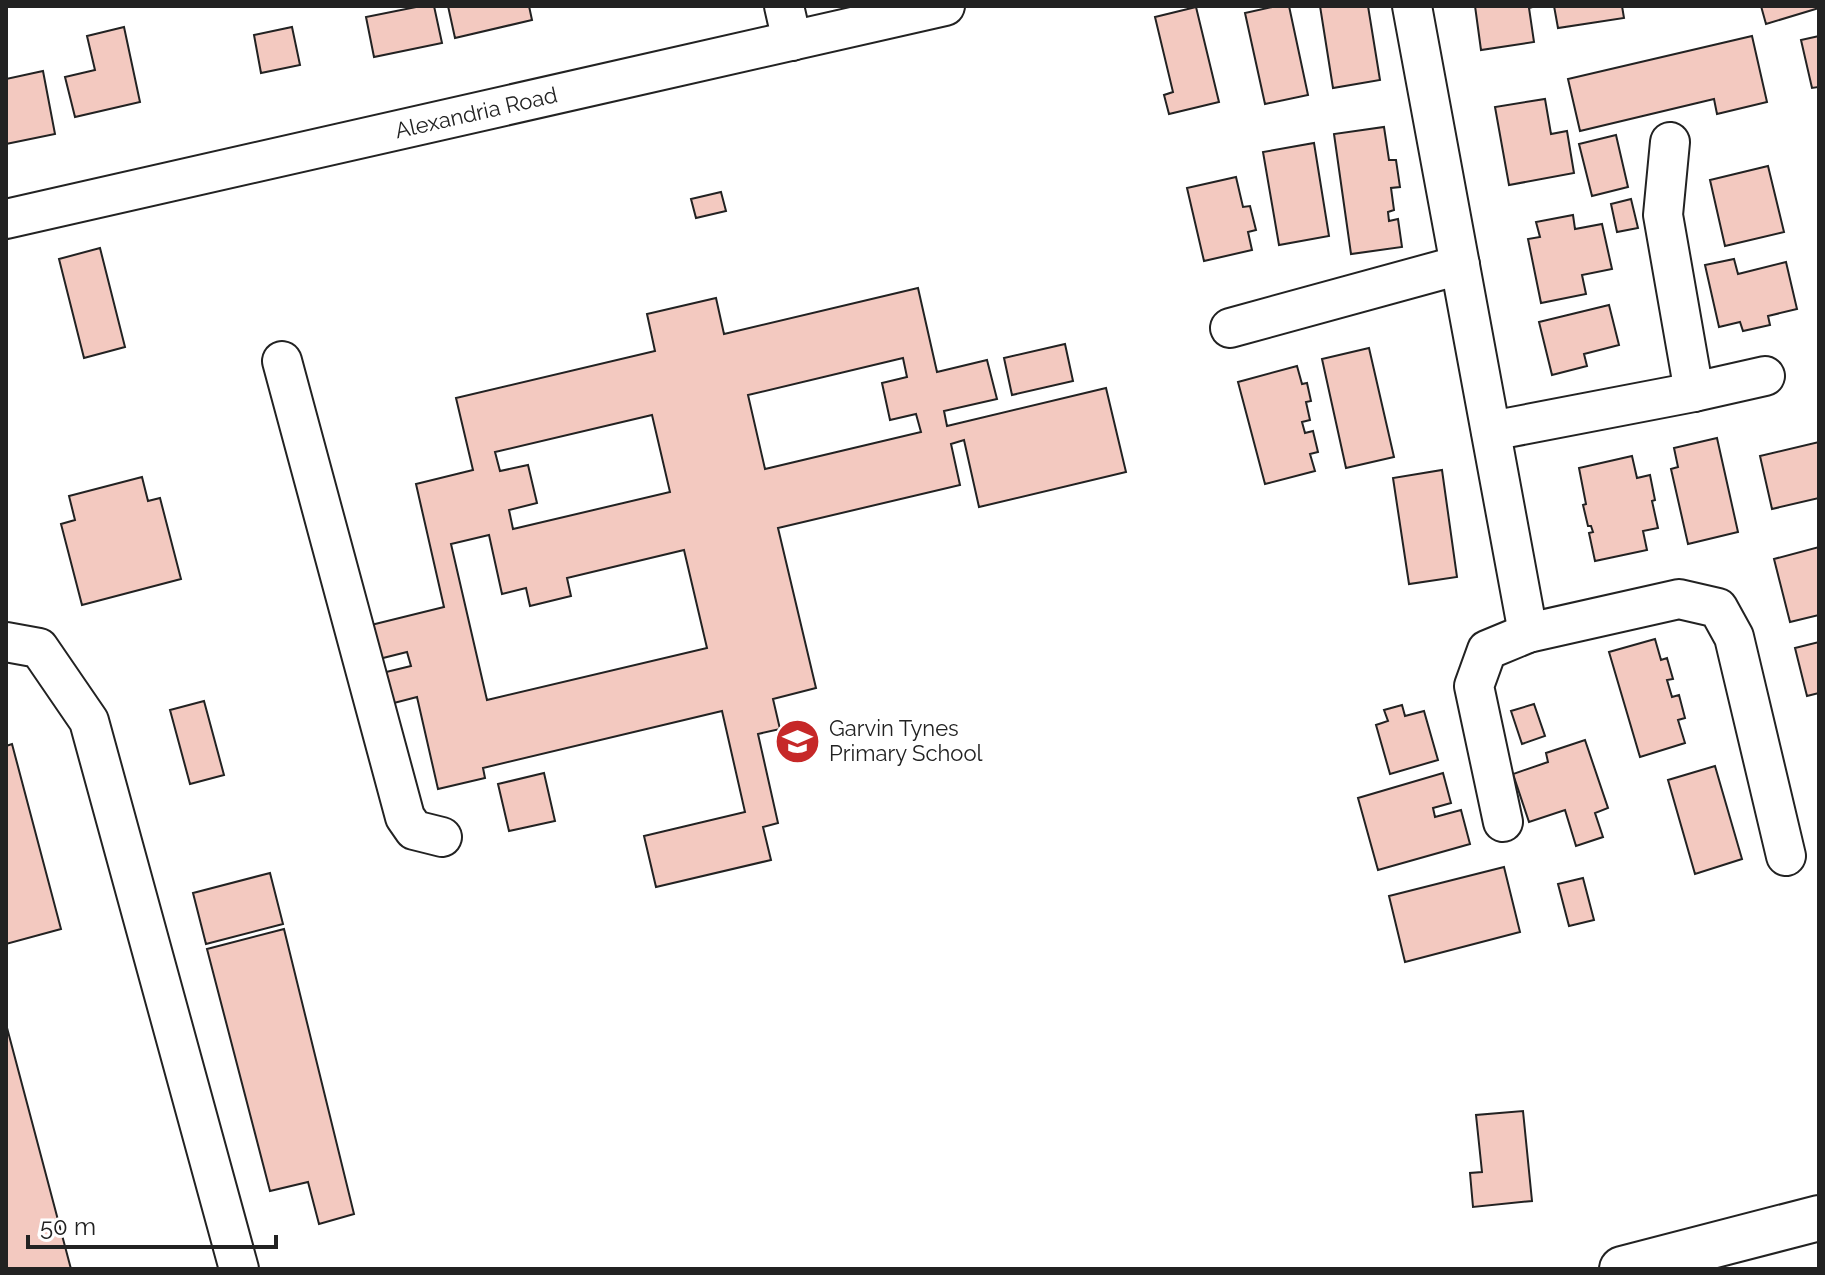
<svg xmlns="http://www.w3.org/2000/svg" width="1825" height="1275" font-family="Raleway,sans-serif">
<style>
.building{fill:#f3c9c0;stroke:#222;stroke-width:2;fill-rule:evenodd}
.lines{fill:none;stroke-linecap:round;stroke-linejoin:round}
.minor-casing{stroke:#222;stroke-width:42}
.major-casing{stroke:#222;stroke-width:48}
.minor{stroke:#fff;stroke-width:38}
.major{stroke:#fff;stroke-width:44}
.labels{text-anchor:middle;stroke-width:6;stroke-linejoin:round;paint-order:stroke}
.street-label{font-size:22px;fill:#222;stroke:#fff}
.poi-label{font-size:22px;fill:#222;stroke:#fff;text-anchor:start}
</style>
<rect width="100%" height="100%" fill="#fff"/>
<path class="building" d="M421 6H434L442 43 374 57 366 17Z
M448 6H529L532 20 455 38Z
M1277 6H1289L1308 95 1265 104 1245 13Z
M1320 6H1368L1380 80 1333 88Z
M1475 6H1536L1529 8 1534 42 1481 50Z
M1554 6H1622L1624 18 1558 28Z
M1761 6H1819V8L1766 24Z
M1196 7 1219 102 1169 114 1164 95 1173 92 1155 17Z
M124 27 140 102 75 117 65 77 95 70 87 36Z
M292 27 300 65 261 73 254 35Z
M1752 36 1767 102 1717 114 1714 99 1580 131 1568 79Z
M1819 36V87L1812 88 1801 40Z
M43 71 55 134 6 144V79Z
M1545 99 1551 134 1567 131 1574 173 1509 185 1495 107Z
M1384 127 1389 160H1396L1400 187 1391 188 1394 210 1388 212 1389 221 1398 219 1402 247 1351 254 1334 134Z
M1616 135 1628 187 1592 196 1579 144Z
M1314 143 1329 236 1279 245 1263 152Z
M1768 166 1784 232 1725 246 1710 180Z
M1236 177 1243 207 1250 206 1256 230 1248 232 1252 250 1204 261 1187 188Z
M721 192 726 211 696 218 691 199Z
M1631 199 1638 228 1617 232 1611 204Z
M1573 215 1575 229 1602 224 1612 269 1582 275 1586 294 1541 303 1528 239 1540 237 1536 222Z
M100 248 125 347 84 358 59 259Z
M1734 259 1738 274 1786 262 1797 309 1768 316 1770 325 1743 331 1740 322 1719 327 1705 265Z
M918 288 937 372 987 360 997 399 944 411 947 426 1106 388 1126 472 979 507 964 440 951 444 960 485 778 528 816 688 773 699 780 729 758 734 778 823 763 827 771 860 656 887 644 836 745 812 722 711 483 768 485 778 438 789 417 697 390 704 382 673 411 666 407 652 379 659 371 625 444 607 416 484 473 470 456 398 655 351 647 314 716 298 724 334ZM903 358 907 377 882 383 890 420 916 414 921 432 765 469 748 395ZM652 415 670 492 513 529 509 510 537 503 528 465 500 471 495 452ZM489 535 502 594 526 588 530 606 571 596 567 578 684 550 707 648 487 700 451 544Z
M1609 305 1619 345 1584 354 1587 366 1552 375 1539 322Z
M1065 344 1073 381 1012 395 1004 358Z
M1369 348 1394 457 1346 468 1322 359Z
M1297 366 1302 384 1307 383 1311 401 1306 402 1310 420 1302 422 1305 433 1313 431 1318 452 1310 454 1315 471 1265 484 1238 382Z
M1717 438 1738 532 1688 544 1671 469 1678 467 1674 448Z
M1819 442V498L1772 509 1760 456Z
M1632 456 1637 478 1650 475 1655 500 1652 501 1658 528 1643 531 1647 550 1595 561 1589 533 1593 532 1591 526H1588L1583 505 1586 504 1579 468Z
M1442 470 1457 577 1409 584 1393 478Z
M142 477 148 501 160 498 181 579 82 605 61 524 75 520 69 496Z
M1819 547V615L1790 622 1774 559Z
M1655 639 1661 660 1667 658 1673 679 1667 680 1672 697 1679 695 1685 718 1678 720 1685 743 1640 757 1609 652Z
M1819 642V693L1807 696 1795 648Z
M204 701 224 775 190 784 170 710Z
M1534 704 1545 736 1522 744 1511 711Z
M1402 705 1405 716 1424 711 1438 760 1390 774 1376 725 1388 721 1384 710Z
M1585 740 1608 808 1595 813 1603 837 1576 846 1565 810 1529 822 1513 774 1548 762 1546 753Z
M12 744 61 929 6 944V746Z
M1715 766 1742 859 1695 874 1668 780Z
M544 773 555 821 509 831 498 784Z
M1443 773 1451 803 1433 808 1435 817 1461 810 1470 844 1378 870 1358 798Z
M1504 867 1520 932 1405 962 1389 896Z
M270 873 283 924 206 944 193 893Z
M1583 878 1594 920 1569 926 1558 884Z
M284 929 354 1214 319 1224 308 1182 270 1191 207 949Z
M6 1024 71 1269H6Z
M1523 1111 1532 1201 1473 1207 1470 1173 1482 1172 1476 1115Z"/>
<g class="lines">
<defs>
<g id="minor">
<path d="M784 6 792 41"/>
<path d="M1412 6 1528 633"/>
<path d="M1670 142 1663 215 1694 392"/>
<path id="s1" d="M6 219 945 6"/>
<path d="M1230 328 1460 265"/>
<path d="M282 361 405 817 414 830 442 837"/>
<path d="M1491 431 1694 392 1765 376"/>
<path d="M6 642 39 648 89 721 239 1269"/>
<path d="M1503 822 1474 686 1487 650 1528 633 1679 599 1718 608 1734 637 1786 856"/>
</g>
<path id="major" d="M1622 1269 1819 1218"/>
</defs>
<use href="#minor" class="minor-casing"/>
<use href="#major" class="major-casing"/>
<use href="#minor" class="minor"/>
<use href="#major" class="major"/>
</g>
<defs>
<symbol id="school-disc" viewBox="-11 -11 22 22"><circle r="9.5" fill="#c62828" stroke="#fff"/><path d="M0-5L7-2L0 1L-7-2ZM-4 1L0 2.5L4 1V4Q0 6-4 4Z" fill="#fff"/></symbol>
</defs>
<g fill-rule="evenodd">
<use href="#school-disc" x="772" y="716" width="51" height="51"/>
</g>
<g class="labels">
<g class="street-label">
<text dy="8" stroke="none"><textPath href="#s1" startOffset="482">Alexandria Road</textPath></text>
</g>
<g class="poi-label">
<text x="829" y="736">Garvin Tynes<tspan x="829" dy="25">Primary School</tspan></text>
</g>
</g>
<rect width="1825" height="1275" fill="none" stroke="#222222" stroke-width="16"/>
<path d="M28 1235v12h248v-12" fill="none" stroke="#222222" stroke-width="4"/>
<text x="40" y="1235" font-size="24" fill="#222222" stroke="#ffffff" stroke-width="6" paint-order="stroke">50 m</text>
</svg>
